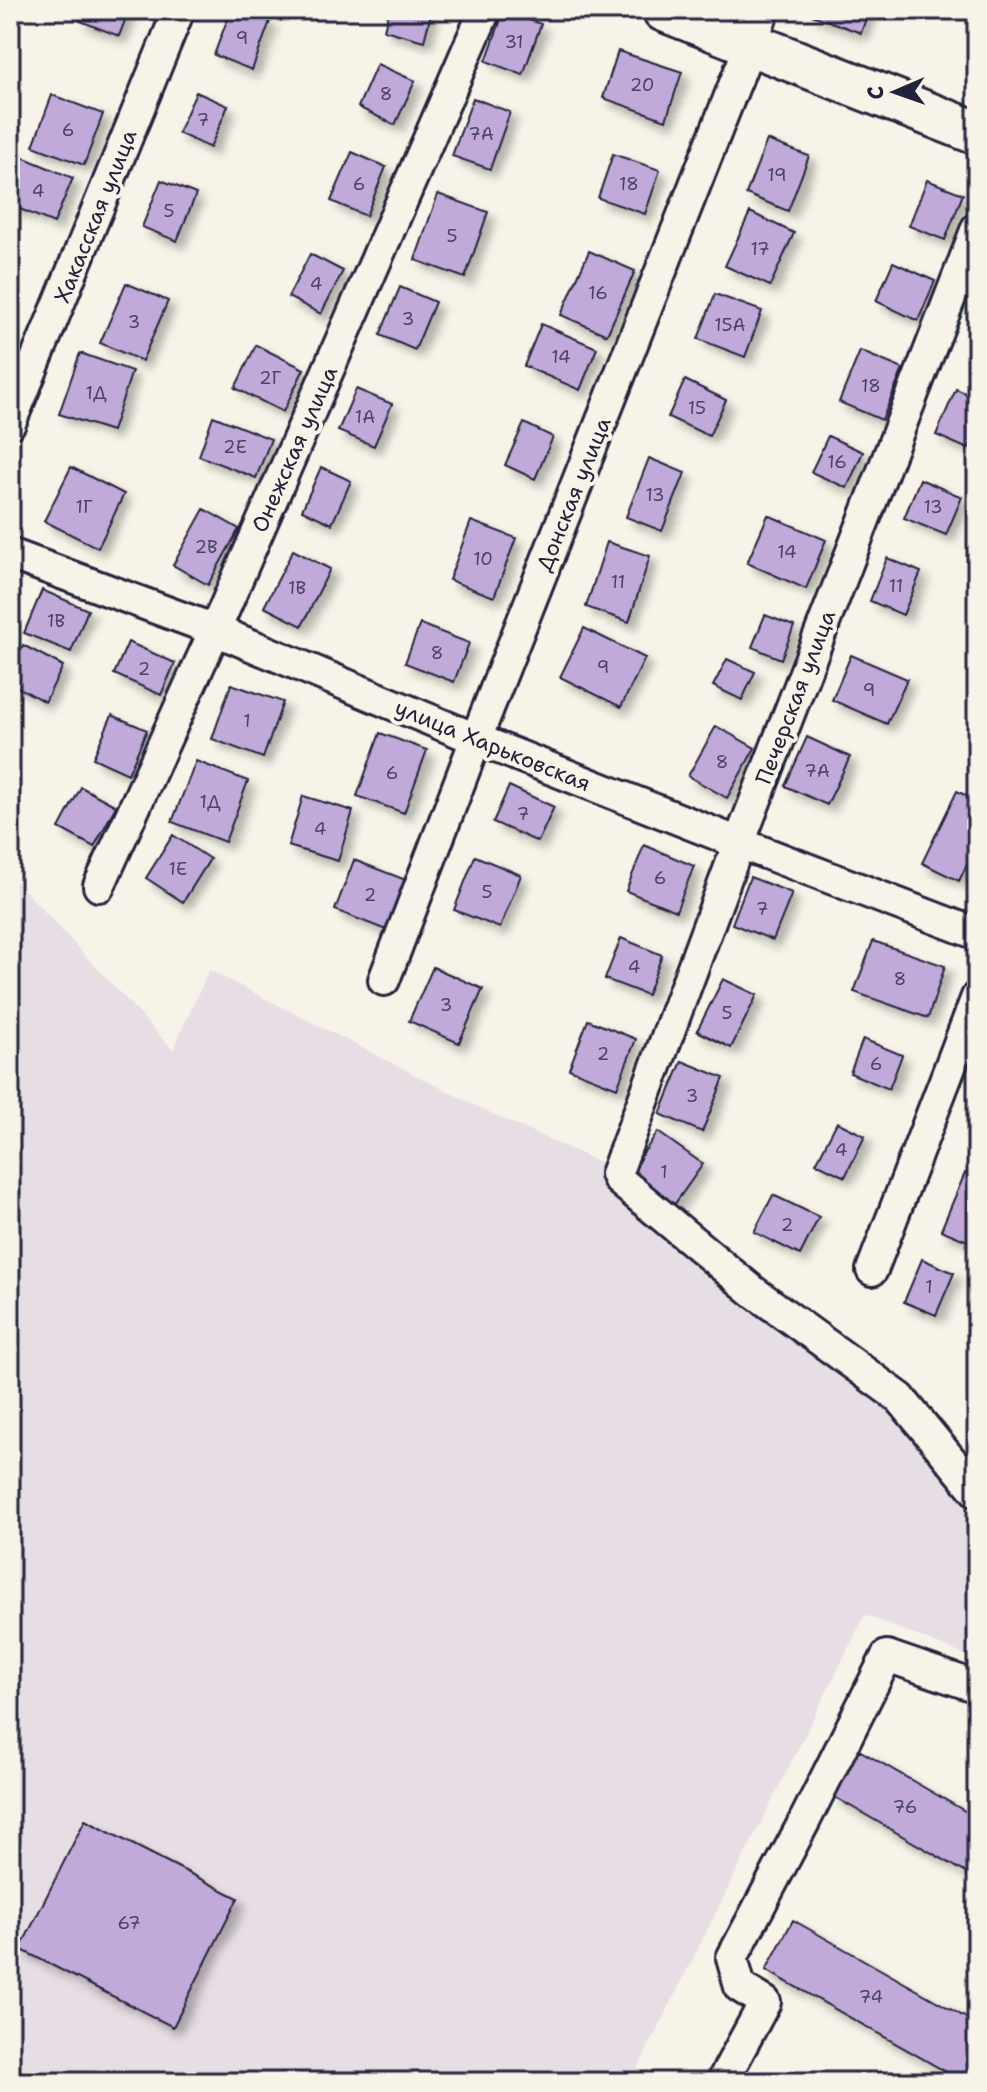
<svg xmlns="http://www.w3.org/2000/svg" width="987" height="2092" font-family="'Shantell Sans',sans-serif">
<style>
.built{fill:#e7dde4}
.building{fill:#c1aad9;stroke:#22223b;stroke-width:2;filter:url(#shadow)}
.lines{fill:none;stroke-linecap:round;stroke-linejoin:round}
.street-casing{stroke:#22223b;stroke-width:36}
.secondary-casing{stroke:#22223b;stroke-width:48}
.street{stroke:#f7f3e8;stroke-width:30}
.secondary{stroke:#f7f3e8;stroke-width:42}
.labels{text-anchor:middle;stroke-width:8;stroke-linejoin:round;paint-order:stroke}
.number-label{font-size:18px;fill:#4a4462}
.street-label{font-size:22px;fill:#22223b;stroke:#f7f3e8}
</style>
<defs>
<filter id="shadow"><feDropShadow dx="7" dy="7" stdDeviation="4" flood-color="#0004"/></filter>
</defs>
<rect width="100%" height="100%" fill="#f7f3e8"/>
<filter id="ink" filterUnits="userSpaceOnUse"><feTurbulence type="fractalNoise" baseFrequency=".0125" numOctaves="2"/><feDisplacementMap in="SourceGraphic" scale="16" xChannelSelector="R" yChannelSelector="G"/><feConvolveMatrix kernelMatrix="1 2 1 2 8 2 1 2 1" color-interpolation-filters="sRGB"/></filter>
<g filter="url(#ink)">
<path class="built" d="M10 875 173 1050 209 970 488 1112 606 1165 624 1180 777 1288 907 1398 977 1486V1641L970 1657 865 1615 631 2082H52L10 2064Z"/>
<path class="building" d="M84 10H129L119 36 80 21Z
M231 10H241L270 21 252 70 214 55Z
M389 10H432L424 41 384 30Z
M813 10H869L861 33 812 15Z
M504 11 541 24 523 75 486 61Z
M618 51 682 72 666 120 603 98Z
M377 64 415 81 395 125 358 107Z
M196 92 228 106 210 148 178 133Z
M52 95 103 114 84 165 33 146Z
M473 98 510 112 490 169 452 156Z
M767 140 809 156 788 211 746 194Z
M10 152 73 178 54 223 10 205Z
M352 152 386 167 366 216 331 201Z
M613 154 660 170 645 214 598 198Z
M161 180 196 194 177 241 142 227Z
M927 180 963 194 945 240 909 226Z
M438 194 488 212 465 278 415 260Z
M750 212 794 233 770 286 725 266Z
M589 251 635 271 607 335 561 315Z
M310 254 343 271 321 314 288 297Z
M893 262 935 281 918 321 876 301Z
M126 283 168 301 142 361 100 343Z
M400 287 435 302 415 350 380 335Z
M715 294 762 311 745 357 698 339Z
M541 324 597 348 580 390 524 366Z
M256 345 304 369 283 412 235 388Z
M860 351 903 369 882 420 839 402Z
M80 353 132 371 112 431 59 414Z
M685 380 726 400 709 436 668 417Z
M356 389 392 404 374 446 338 431Z
M956 389 977 398V430L968 449 936 435Z
M213 416 271 439 256 478 199 456Z
M524 423 553 437 535 479 505 465Z
M828 436 863 452 847 488 811 472Z
M649 458 685 473 662 531 626 517Z
M71 467 124 494 98 548 44 521Z
M321 467 351 481 332 524 302 510Z
M920 479 962 497 946 535 904 518Z
M204 509 239 529 208 585 173 565Z
M768 515 826 540 806 589 747 563Z
M471 521 516 538 494 597 449 580Z
M607 542 650 556 629 622 586 607Z
M293 550 330 569 302 626 264 607Z
M887 558 921 572 903 615 870 601Z
M42 590 88 610 71 652 24 633Z
M765 615 794 626 781 659 752 647Z
M420 624 469 643 454 682 405 663Z
M584 628 645 658 621 707 560 677Z
M128 642 175 663 161 695 114 674Z
M23 645 63 666 45 702 10 683V670Z
M851 655 907 679 887 724 832 700Z
M727 659 755 672 742 700 713 686Z
M231 684 283 702 263 758 212 739Z
M977 714V744L967 740Z
M112 715 147 730 128 774 93 758Z
M716 726 755 748 727 798 688 776Z
M380 733 427 750 404 813 357 796Z
M807 737 850 757 827 805 785 786Z
M196 761 248 781 225 842 172 822Z
M509 786 554 807 538 842 493 822Z
M81 787 116 806 94 847 59 828Z
M957 791 977 801V844L959 881 922 863Z
M303 796 353 811 338 861 288 846Z
M173 835 210 859 183 902 146 878Z
M644 845 694 866 676 911 626 891Z
M475 856 521 875 500 928 454 910Z
M354 860 406 880 386 930 335 910Z
M750 877 792 893 773 940 732 924Z
M621 938 662 955 647 995 605 979Z
M873 941 945 966 928 1018 854 992Z
M433 967 483 989 459 1043 409 1021Z
M723 979 757 995 731 1048 697 1031Z
M588 1020 636 1039 617 1088 569 1069Z
M863 1039 902 1055 889 1089 850 1073Z
M682 1061 724 1078 702 1132 660 1114Z
M837 1122 865 1136 845 1177 816 1163Z
M658 1132 703 1164 669 1212 624 1180Z
M965 1173 977 1178V1245L941 1230Z
M773 1195 819 1217 800 1255 754 1232Z
M922 1259 954 1273 936 1315 904 1302Z
M859 1750 977 1818V1879L833 1796Z
M85 1820 238 1898 173 2027 20 1949Z
M793 1920 977 2024V2082H964L766 1970Z"/>
<g class="lines">
<defs>
<path id="street" d="M977 228 739 843 616 1174 619 1180 754 1292 900 1398 977 1492
M10 423 179 10
M10 554 215 630 476 739 739 843 977 934
M99 886 215 630 485 10
M384 980 476 739 764 10
M872 1270 977 997
M722 2082 765 2002 740 1987 732 1958 805 1820 887 1656 977 1687"/>
<path id="secondary" d="M664 10 977 133"/>
</defs>
<use href="#street" class="street-casing"/>
<use href="#secondary" class="secondary-casing"/>
<use href="#street" class="street"/>
<use href="#secondary" class="secondary"/>
</g>
</g>
<g class="labels">
<g class="number-label">
<text x="242" y="44">9</text>
<text x="514" y="48">31</text>
<text x="642" y="91">20</text>
<text x="386" y="100">8</text>
<text x="203" y="126">7</text>
<text x="68" y="136">6</text>
<text x="481" y="140">7А</text>
<text x="777" y="181">19</text>
<text x="359" y="190">6</text>
<text x="629" y="190">18</text>
<text x="38" y="197">4</text>
<text x="169" y="217">5</text>
<text x="452" y="242">5</text>
<text x="760" y="255">17</text>
<text x="316" y="290">4</text>
<text x="598" y="299">16</text>
<text x="408" y="325">3</text>
<text x="134" y="328">3</text>
<text x="730" y="331">15А</text>
<text x="561" y="363">14</text>
<text x="270" y="384">2Г</text>
<text x="871" y="392">18</text>
<text x="96" y="399">1Д</text>
<text x="697" y="414">15</text>
<text x="365" y="423">1А</text>
<text x="235" y="453">2Е</text>
<text x="837" y="468">16</text>
<text x="655" y="501">13</text>
<text x="84" y="513">1Г</text>
<text x="933" y="513">13</text>
<text x="206" y="553">2В</text>
<text x="787" y="558">14</text>
<text x="483" y="565">10</text>
<text x="618" y="588">11</text>
<text x="896" y="592">11</text>
<text x="297" y="594">1В</text>
<text x="56" y="627">1В</text>
<text x="437" y="659">8</text>
<text x="603" y="673">9</text>
<text x="144" y="675">2</text>
<text x="869" y="696">9</text>
<text x="247" y="727">1</text>
<text x="722" y="768">8</text>
<text x="817" y="777">7А</text>
<text x="392" y="779">6</text>
<text x="210" y="808">1Д</text>
<text x="523" y="820">7</text>
<text x="320" y="835">4</text>
<text x="178" y="875">1Е</text>
<text x="660" y="884">6</text>
<text x="487" y="898">5</text>
<text x="370" y="901">2</text>
<text x="762" y="915">7</text>
<text x="634" y="973">4</text>
<text x="900" y="985">8</text>
<text x="446" y="1011">3</text>
<text x="727" y="1019">5</text>
<text x="603" y="1060">2</text>
<text x="876" y="1070">6</text>
<text x="692" y="1102">3</text>
<text x="841" y="1156">4</text>
<text x="664" y="1178">1</text>
<text x="787" y="1231">2</text>
<text x="929" y="1293">1</text>
<text x="905" y="1813">76</text>
<text x="129" y="1929">67</text>
<text x="871" y="2003">74</text>
</g>
<g class="street-label">
<text transform="translate(95 216) rotate(-68)" y="8">Хакасская улица</text>
<text transform="translate(294 449) rotate(-66)" y="8">Онежская улица</text>
<text transform="translate(573 494) rotate(-68)" y="8">Донская улица</text>
<text transform="translate(795 697) rotate(-69)" y="8">Печерская улица</text>
<text transform="translate(493 745) rotate(22)" y="8">улица Харьковская</text>
</g>
</g>
<rect width="987" height="2092" fill="none" stroke="#f7f3e8" stroke-width="40"/>
<rect x="20" y="20" width="947" height="2052" fill="none" stroke="#22223b" stroke-width="3" filter="url(#ink)"/>
<g transform="translate(895 92) rotate(268)" stroke="#f7f3e8" stroke-width="6" paint-order="stroke">
<path d="M0-6L14 30L0 20L-14 30Z" fill="#22223b"/>
<text y="-12" font-size="22" font-weight="bold" text-anchor="middle" fill="#22223b">С</text>
</g>
</svg>
